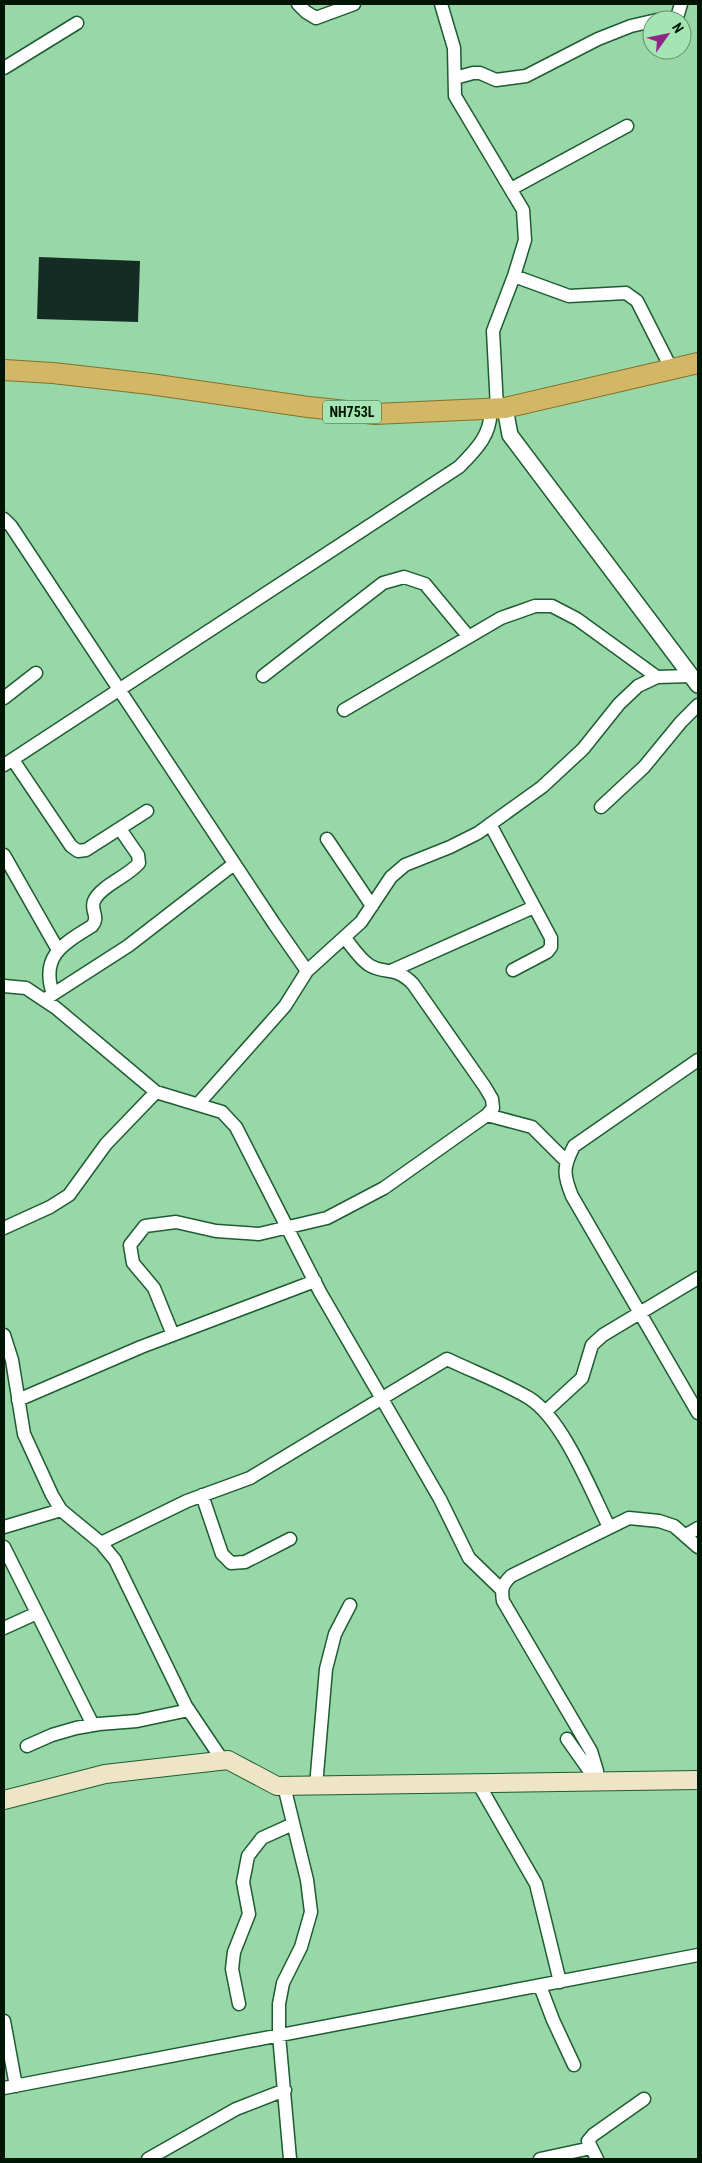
<svg xmlns="http://www.w3.org/2000/svg" width="702" height="2163" font-family="'Roboto Condensed',sans-serif">
<style>
.building{fill:#142c24}
.lines{fill:none;stroke-linecap:round;stroke-linejoin:round}
.minor-casing{stroke:#1e5c32;stroke-width:15}
.tertiary-casing{stroke:#1e5c32;stroke-width:18}
.secondary-casing{stroke:#1e5c32;stroke-width:20}
.trunk-casing{stroke:#81732b;stroke-width:22}
.minor{stroke:#fff;stroke-width:12}
.tertiary{stroke:#fff;stroke-width:15}
.secondary{stroke:#eee4c6;stroke-width:18}
.trunk{stroke:#d2b766;stroke-width:20}
.labels{text-anchor:middle;stroke-width:5;stroke-linejoin:round;paint-order:stroke}
.shield{fill:#a5e5b3;stroke:#325339;stroke-width:1}
.shield-label{font-size:14px;font-weight:bold;fill:#001505}
</style>
<rect width="100%" height="100%" fill="#98d7a7"/>
<path class="building" d="M39 257 140 261 138 322 37 319Z"/>
<g class="lines">
<defs>
<path id="minor" d="M298 4 306 12 316 18 354 4
M441 4 454 48 455 96 523 210 525 240 514 276 493 331 497 408
M672 20 678 14 681 4
M4 68 77 23
M455 78 473 73H480L496 80 526 76 598 39 631 26 657 20
M511 189 627 126
M514 276 569 296 626 293 637 301 672 370
M4 519 11 526 275 925 307 971
M263 676 383 583 404 577 425 584 468 636
M4 698 36 673
M344 710 501 618 535 606H552L577 619 657 677
M13 760 71 846 78 851 86 850 147 811
M4 765 459 467C476 450 493 433 490 408
M601 807 644 767 681 722 698 705
M490 824 551 938V947L547 952 513 970
M327 839 372 906
M4 855 58 950
M393 970 534 907
M4 986 26 988 56 1008 156 1092 222 1112 236 1127 320 1292 440 1499 469 1558 502 1590
M53 994C40 956 63 944 92 926 100 916 90 911 94 901 100 886 129 876 139 863L138 855 120 829
M44 1000 128 946 234 864
M698 1060 574 1146C563 1167 563 1174 572 1196L698 1413
M198 1104 285 1006 307 971 361 922 391 877 405 865 450 847 478 833 542 787 583 749 619 704 638 686 657 677 691 676
M487 1115 532 1127 566 1161
M4 1228 50 1207 69 1195 106 1144 156 1092
M4 1335 12 1360 24 1434 52 1495 61 1510 101 1543 115 1560 186 1706 223 1761
M173 1335 154 1288 133 1263 130 1245 145 1226 176 1222 216 1231 259 1234 327 1218 384 1188 487 1115 493 1108 492 1099 485 1087 413 984C395 965 385 975 369 965 360 959 352 947 345 938
M18 1400 141 1347 315 1281
M545 1412 582 1378 592 1345 603 1335 698 1278
M202 1495 222 1554 231 1563 245 1562 290 1539
M4 1527 61 1510
M686 1535 698 1528
M101 1543 187 1501 250 1478 447 1359C474 1372 504 1383 529 1398 563 1419 591 1491 609 1527
M4 1547 93 1725
M4 1628 37 1613
M567 1739 596 1780
M27 1746 52 1735 76 1728 99 1724 137 1721 189 1710
M598 1782 597 1771 591 1751 503 1601C501 1589 502 1585 511 1576L629 1518 659 1521 674 1526 698 1547
M478 1783 536 1884 560 1982
M284 1786 307 1880 311 1912 301 1947 283 1983 279 2004V2035L290 2159
M316 1786 326 1669 335 1634 350 1605
M540 1986 553 2020 574 2065
M239 2004 232 1969 234 1952 249 1914 243 1882 248 1856 262 1838 293 1824
M4 2021 16 2086
M4 2088 698 1955
M148 2159 236 2109 285 2090
M540 2159 591 2148
M597 2159 588 2141 593 2135 644 2099"/>
<path id="tertiary" d="M505 408 510 435 698 685"/>
<path id="secondary" d="M4 1800 105 1774 228 1760 277 1786 698 1780"/>
<path id="trunk" d="M4 370 53 373 150 384 308 407 375 414 505 408 698 363"/>
</defs>
<use href="#minor" class="minor-casing"/>
<use href="#tertiary" class="tertiary-casing"/>
<use href="#secondary" class="secondary-casing"/>
<use href="#trunk" class="trunk-casing"/>
<use href="#minor" class="minor"/>
<use href="#tertiary" class="tertiary"/>
<use href="#secondary" class="secondary"/>
<use href="#trunk" class="trunk"/>
</g>
<g class="labels">
<rect class="shield" x="323" y="400.5" width="58" height="23" rx="4"/>
<g class="shield-label">
<text x="352" y="417">NH753L</text>
</g>
</g>
<rect width="702" height="2163" fill="none" stroke="#001505" stroke-width="10"/>
<g transform="translate(667 35) rotate(57)"><circle r="24" fill="#a5e5b3" stroke="#63926d"/>
<path d="M0-4L9 19L0 12L-9 19Z" fill="#902589"/>
<text y="-8" font-size="14" font-weight="bold" text-anchor="middle" fill="#001505">N</text>
</g>
</svg>
